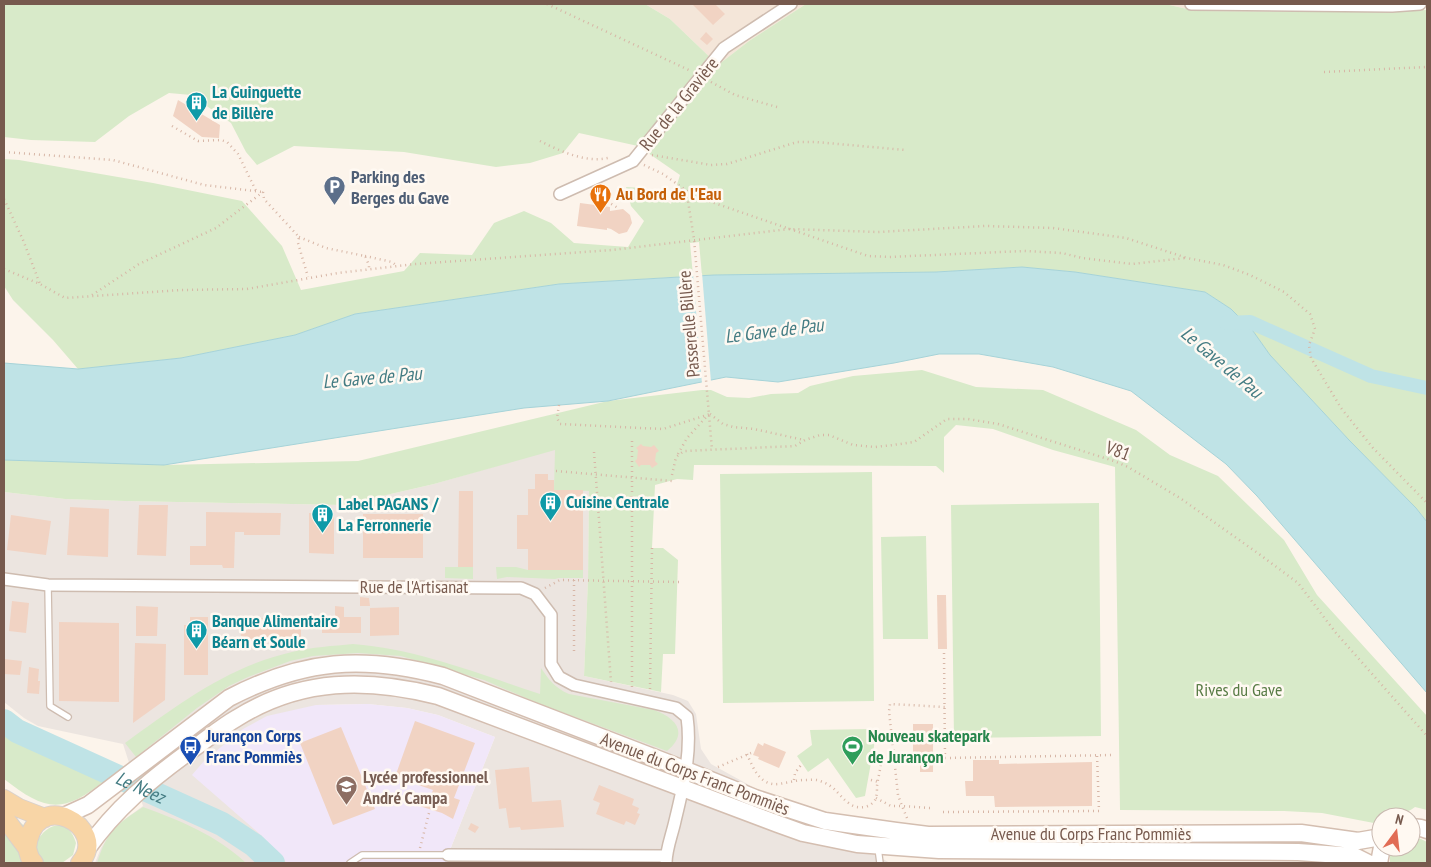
<svg xmlns="http://www.w3.org/2000/svg" width="1431" height="867" font-family="'PT Sans Narrow',sans-serif">
<style>
.residential{fill:#f4e6d9}
.industrial{fill:#ece5e0}
.education{fill:#f1e7f9}
.green{fill:#d8eac9}
.water{fill:#bfe3e6;stroke:#a6d3d8}
.pier{fill:#fcf4eb}
.lines{fill:none;stroke-linecap:round;stroke-linejoin:round}
.canal{stroke:#bfe3e6;stroke-width:14}
.river{stroke:#bfe3e6;stroke-width:24}
.building{fill:#f1d3c3}
.service-casing{stroke:#cebcb0;stroke-width:8}
.minor-casing{stroke:#cebcb0;stroke-width:14}
.secondary-casing{stroke:#d4beb0;stroke-width:19}
.primary-casing{stroke:#d9d1cd;stroke-width:20}
.path{stroke:#d7b6a6;stroke-width:2.5;stroke-dasharray:1 4;stroke-linecap:butt}
.service{stroke:#fff;stroke-width:5.5}
.minor{stroke:#fff;stroke-width:11}
.secondary{stroke:#fff;stroke-width:16}
.primary{stroke:#f8d5a6;stroke-width:18}
.labels{text-anchor:middle;stroke-width:5;stroke-linejoin:round;paint-order:stroke}
.culture-label{font-size:18px;font-weight:bold;fill:#0d838f;stroke:#fff9f2;text-anchor:start}
.street-label{font-size:18px;fill:#775a4e;stroke:#fff9f2}
.service-label{font-size:18px;font-weight:bold;fill:#4e5e75;stroke:#fff9f2;text-anchor:start}
.food-label{font-size:18px;font-weight:bold;fill:#c56008;stroke:#fff9f2;text-anchor:start}
.park-label{font-size:18px;fill:#597c46;stroke:#fff9f2}
.transit-label{font-size:18px;font-weight:bold;fill:#164399;stroke:#fff9f2;text-anchor:start}
.leisure-label{font-size:18px;font-weight:bold;fill:#27864d;stroke:#fff9f2;text-anchor:start}
.education-label{font-size:18px;font-weight:bold;fill:#785e54;stroke:#fff9f2;text-anchor:start}
.water-label{font-size:19px;font-style:italic;fill:#447c83;stroke:#fff9f2}
</style>
<rect width="100%" height="100%" fill="#fcf4eb"/>
<path class="residential" d="M645 4H806L749 41 718 65 670 19Z
M1165 4H1346L1344 12 1196 11Z"/>
<path class="industrial" d="M555 449 583 490 589 491 588 580 584 676 673 695 688 701 696 714 701 749 711 764 890 863H656V861L448 863V855L495 737 438 715 407 708 368 704 316 705 262 836 287 863H95L101 848 110 833 121 822 143 806 123 744 38 726 24 718 4 702V492L65 499 125 501 343 505 434 484Z"/>
<path class="education" d="M368 704 407 708 438 715 495 737 448 855V863H287L262 836 192 775 204 761 243 729 267 716 316 705Z"/>
<path class="green" d="M4 4H645L670 19 718 65 749 41 806 4H1165L1196 11 1344 12 1427 10V522L1416 508 1349 440 1270 355 1253 331 1231 309 1205 292 1075 272 1022 267 936 272 702 276 699 242 690 243 693 276 559 284 355 314 295 335 181 358 78 369 53 340 13 300 4 286V159L19 160 153 183 242 201 282 246 301 290 404 271 420 253 472 255 494 223 524 211 551 223 574 243 628 247 644 221 631 206 626 187 643 188 671 204 680 175 638 146 579 133 563 153 530 163 496 167 404 152 294 146 257 165 246 152 231 123 191 95 169 93 129 116 95 142 31 140 4 137Z
M922 370 976 387 1043 390 1136 430 1170 455 1218 476 1284 540 1317 595 1427 716V810L1415 807C1406 814 1392 817 1381 817V823L1379 824 1322 813 1284 811 1120 810 1115 467 1053 450 993 429 956 425 944 437V473L936 466 694 465 693 480 677 479 655 485 652 548H663L678 560 675 654H663L661 692 584 676 588 580 589 491 554 490 555 450 434 484 343 505 125 501 65 499 4 492V460L164 465 358 461 608 401 702 390H711L727 397 749 398 771 394 798 393 810 386 853 376Z
M872 472 874 701 723 703 720 474Z
M1099 503 1101 736 954 738 951 505Z
M926 536 928 639H883L881 537Z
M445 567H473V579L445 578Z
M496 567H516L528 570H583V578H559L555 579 507 577 497 579Z
M353 644C418 649 479 674 540 694L541 668C549 680 555 688 569 694L654 710C676 718 689 733 667 751L540 704 484 680 401 656 358 653 313 656 290 661 248 677 229 686 197 708 136 757 125 743C177 705 229 666 292 652 312 647 333 646 353 644Z
M871 729 876 735 865 796 856 798 828 758 808 772 797 756 812 745 810 730Z
M4 733 5 734 105 780C63 815 45 811 4 779Z
M143 807C179 820 218 836 246 863H97C107 831 116 825 143 807Z
M4 809 39 838C51 820 70 821 76 843L73 855 62 863H4Z
M1411 838 1421 839 1427 842V863H1390V856L1395 847H1411Z"/>
<path class="water" d="M1022 267 1075 272 1205 292 1231 309 1253 331 1270 355 1349 440 1416 508 1427 522V693L1257 496 1226 464 1131 391 1053 367 979 354H939L894 363 778 382 726 377 608 401 524 408 164 465 4 460V363L78 369 181 358 295 335 355 314 559 284 714 275 936 272Z"/>
<path class="pier" d="M702 273 711 382 702 384 693 274Z"/>
<g class="lines">
<path class="canal" d="M1226 323 1250 322 1371 376 1427 388"/>
<path class="river" id="s1" d="M4 721 17 731 222 824 254 845 273 863"/>
</g>
<path class="building" d="M692 4H715L725 14 713 25Z
M706 32 713 39 707 45 700 39Z
M178 100 220 125 219 138 202 137 173 116Z
M580 203 610 207V211L623 209 630 215 632 223 627 232 619 234 611 229 607 228V230L577 226Z
M641 444 643 446 651 447 654 445 659 451 656 453 655 461 658 464 652 468 650 465H641L639 467 635 461 637 459 638 450 636 448Z
M535 474H548V480H554V490H583V570H528V549H517V515H528V489H535Z
M459 491H473V567H458Z
M139 505H168L166 556 137 555Z
M70 507 109 509 108 557 67 555Z
M206 512 281 513 280 535H244V532H235L234 568H223L222 565H190V546H206Z
M309 513H334V554L309 553Z
M363 514H423V558H363Z
M11 515 51 521 46 555 7 550Z
M937 595H946L947 649H938Z
M360 597 369 598 370 606H360Z
M12 601 29 603 26 633 9 631Z
M136 606 158 607 157 636H136Z
M335 606 344 607V617H361V633H322V617H335Z
M399 607V635L370 636V608Z
M190 617H208V675H184V625H190Z
M240 618H301V639H241Z
M59 622 119 623V702L59 701Z
M135 643 166 644 165 700 133 723Z
M4 659 22 661 20 675 4 674Z
M29 667 39 669 38 681H40L39 694 27 693Z
M415 721 475 743 454 798 460 800 453 819 442 813 416 805 418 794 431 795 433 790 395 777Z
M913 724H933V772H920V759H913Z
M341 727 375 809 333 825 300 743Z
M758 743 763 746 764 743 786 752 779 768 758 759 759 757 753 755Z
M973 760H999V764L1092 762V806L995 807 994 796H966L965 781H973Z
M529 767 532 802 561 800 564 827 521 830 520 827 509 828 506 808 499 809 495 770Z
M599 785 634 799 632 805 639 808 637 813 640 814 635 825 626 821 624 825 596 814 600 803 593 800Z
M471 823 479 827 475 833 468 829Z"/>
<g class="lines">
<defs>
<path id="service" d="M48 585 50 706 68 717
M878 848 880 863
M350 863 362 855H448"/>
<path id="minor" d="M1191 4 1392 6 1420 4
M560 194 633 161 724 48 791 4
M4 579 48 585 521 588 535 594 551 615V664L559 677 574 685 676 708 687 717C692 752 683 788 675 821 672 835 666 849 666 863
M448 855 666 856"/>
<path id="secondary" d="M64 816 88 805 229 698C304 659 363 655 443 676L666 762 755 798 825 821 896 831 928 835 1301 833 1358 841 1381 837
M1411 827 1421 828 1427 830
M87 849C116 808 150 780 190 751 206 740 221 727 237 718 301 678 367 678 438 696L778 824 803 833 857 844 939 850 1298 852 1354 856 1368 863
M1379 863 1382 847"/>
<path id="primary" d="M4 799 19 808 45 818
M4 817 27 848 30 858 34 863
M27 848C34 785 111 827 80 863"/>
</defs>
<use href="#service" class="service-casing"/>
<use href="#minor" class="minor-casing"/>
<use href="#secondary" class="secondary-casing"/>
<use href="#primary" class="primary-casing"/>
<path class="path" d="M547 4 691 71
M1324 72 1427 67
M711 82 735 95 777 107
M172 126 198 141 221 140 227 142 238 154 256 191
M540 141C560 151 585 163 608 158
M4 152 113 160 204 185 263 192
M652 155 711 165 727 164 797 142H816L905 150
M644 165 663 174 694 196 868 256 889 257 1024 251 1062 253 1082 258 1132 264 1185 258
M601 188 605 200 618 208
M682 188 688 201 694 239 712 450
M263 192 264 199 299 237 298 243 308 277
M4 199 23 240 40 284
M299 237 326 248 365 256 369 265V270
M365 256 392 262 397 266
M4 269 40 284 65 298 181 290 247 289 338 273 415 264 612 250 789 229 878 232 985 226 1053 228 1126 238 1187 258 1223 265 1250 275 1284 292 1310 314 1315 329 1309 345 1311 358 1341 408 1373 448 1427 503
M92 295 139 264 216 228 263 192
M559 405 557 418 560 424 663 429 710 414
M710 414 723 424 733 427 754 429 804 440
M594 452 611 682
M678 454 687 438 708 415
M556 471 672 481
M672 475 676 457 684 451 795 446 805 440 820 435H829L853 445 875 447 893 445 914 442 947 419H968L998 424 1114 461 1128 467 1180 498 1259 554 1298 583 1336 633 1427 736
M574 580V655
M545 588 560 580 679 582
M944 653 945 758 1112 755
M632 687V441
M650 689 652 548
M747 754C753 768 760 786 778 784 787 783 796 780 805 780 810 780 816 779 820 781 836 786 839 797 850 804 858 810 872 808 876 798 877 794 877 789 877 786 878 777 881 769 881 759L873 754
M718 767 751 753
M794 780 795 773 801 765
M871 780 878 782
M876 798 891 806H902L907 818
M930 808 902 806 898 795 889 711 890 704 945 707
M943 812 1099 811 1097 755
M420 848 429 813"/>
<use href="#service" class="service"/>
<use href="#minor" class="minor"/>
<use href="#secondary" class="secondary"/>
<use href="#primary" class="primary"/>
</g>
<defs>
<symbol id="building-pin" viewBox="-11 -11 22 30"><path d="M0 17L-7.5 6A9.5 9.5 0 1 1 7.5 6Z" fill="#0f9aa8" stroke="#fff9f2"/><path d="M-4-6H4V6H1V3H-1V6H-4ZM-2.5-4.3h1.7v1.8h-1.7ZM.8-4.3h1.7v1.8H.8ZM-2.5-1h1.7V.8h-1.7ZM.8-1h1.7V.8H.8Z" fill="#fff"/></symbol>
<symbol id="parking-pin" viewBox="-11 -11 22 30"><path d="M0 17L-7.5 6A9.5 9.5 0 1 1 7.5 6Z" fill="#5c6f8a" stroke="#fff9f2"/><path d="M-3.5-5.5H1a3.5 3.5 0 0 1 0 7H-1V5.5H-3.5ZM-1-3.4V-.6H.8a1.4 1.4 0 0 0 0-2.8Z" fill="#fff"/></symbol>
<symbol id="restaurant-pin" viewBox="-11 -11 22 30"><path d="M0 17L-7.5 6A9.5 9.5 0 1 1 7.5 6Z" fill="#e8710a" stroke="#fff9f2"/><path d="M-5-6h1v4h1v-4h1v4h1v-4h1v5L-1.5 .5V6h-2V.5L-5-1ZM5-6V6H3V1.5H1.5Q1.5-4 5-6Z" fill="#fff"/></symbol>
<symbol id="bus-pin" viewBox="-11 -11 22 30"><path d="M0 17L-7.5 6A9.5 9.5 0 1 1 7.5 6Z" fill="#1a4fb4" stroke="#fff9f2"/><path d="M-5-6H5V4H4V6H2V4H-2V6H-4V4H-5ZM-3.5-4V0h7V-4ZM-3.5 1.2v1.5H-2V1.2ZM2 1.2v1.5H3.5V1.2Z" fill="#fff"/></symbol>
<symbol id="stadium-pin" viewBox="-11 -11 22 30"><path d="M0 17L-7.5 6A9.5 9.5 0 1 1 7.5 6Z" fill="#2e9e5b" stroke="#fff9f2"/><path d="M0-5a6.5 5 0 1 0 0 10a6.5 5 0 1 0 0-10ZM-3.5-1.8h7v3.6h-7Z" fill="#fff"/></symbol>
<symbol id="school-pin" viewBox="-11 -11 22 30"><path d="M0 17L-7.5 6A9.5 9.5 0 1 1 7.5 6Z" fill="#8d6e63" stroke="#fff9f2"/><path d="M0-5L7-2L0 1L-7-2ZM-4 1L0 2.5L4 1V4Q0 6-4 4Z" fill="#fff"/></symbol>
</defs>
<g fill-rule="evenodd">
<use href="#building-pin" x="184" y="90" width="25" height="34"/>
<use href="#parking-pin" x="322" y="174" width="25" height="34"/>
<use href="#restaurant-pin" x="588" y="182" width="25" height="34"/>
<use href="#building-pin" x="538" y="490" width="25" height="34"/>
<use href="#building-pin" x="310" y="502" width="25" height="34"/>
<use href="#building-pin" x="184" y="618" width="25" height="34"/>
<use href="#bus-pin" x="178" y="734" width="25" height="34"/>
<use href="#stadium-pin" x="840" y="734" width="25" height="34"/>
<use href="#school-pin" x="334" y="774" width="25" height="34"/>
</g>
<g class="labels">
<g class="culture-label">
<text x="212" y="98">La Guinguette<tspan x="212" dy="21">de Billère</tspan></text>
<text x="566" y="508">Cuisine Centrale</text>
<text x="338" y="510">Label PAGANS /<tspan x="338" dy="21">La Ferronnerie</tspan></text>
<text x="212" y="627">Banque Alimentaire<tspan x="212" dy="21">Béarn et Soule</tspan></text>
</g>
<g class="street-label">
<text transform="translate(679 104) rotate(-51)" y="6">Rue de la Gravière</text>
<text transform="translate(689 324) rotate(-95)" y="6">Passerelle Billère</text>
<text transform="translate(1118 451) rotate(21)" y="6">V81</text>
<text x="414" y="593">Rue de l'Artisanat</text>
<text transform="translate(695 774) rotate(21)" y="6">Avenue du Corps Franc Pommiès</text>
<text x="1091" y="840">Avenue du Corps Franc Pommiès</text>
</g>
<g class="service-label">
<text x="351" y="183">Parking des<tspan x="351" dy="21">Berges du Gave</tspan></text>
</g>
<g class="food-label">
<text x="616" y="200">Au Bord de l'Eau</text>
</g>
<g class="park-label">
<text x="1239" y="696">Rives du Gave</text>
</g>
<g class="transit-label">
<text x="206" y="742">Jurançon Corps<tspan x="206" dy="21">Franc Pommiès</tspan></text>
</g>
<g class="leisure-label">
<text x="868" y="742">Nouveau skatepark<tspan x="868" dy="21">de Jurançon</tspan></text>
</g>
<g class="education-label">
<text x="363" y="783">Lycée professionnel<tspan x="363" dy="21">André Campa</tspan></text>
</g>
<g class="water-label">
<text transform="translate(774 330) rotate(-7)" y="7">Le Gave de Pau</text>
<text transform="translate(1222 362) rotate(40)" y="7">Le Gave de Pau</text>
<text transform="translate(372 377) rotate(-5)" y="7">Le Gave de Pau</text>
<text dy="7" stroke="none"><textPath href="#s1" startOffset="152">Le Neez</textPath></text>
</g>
</g>
<rect width="1431" height="867" fill="none" stroke="#775a4e" stroke-width="10"/>
<g transform="translate(1396 832) rotate(15)"><circle r="24" fill="#fff9f2" stroke="#c9b9b0"/>
<path d="M0-4L9 19L0 12L-9 19Z" fill="#e16c55"/>
<text y="-8" font-size="14" font-weight="bold" text-anchor="middle" fill="#775a4e">N</text>
</g>
</svg>
